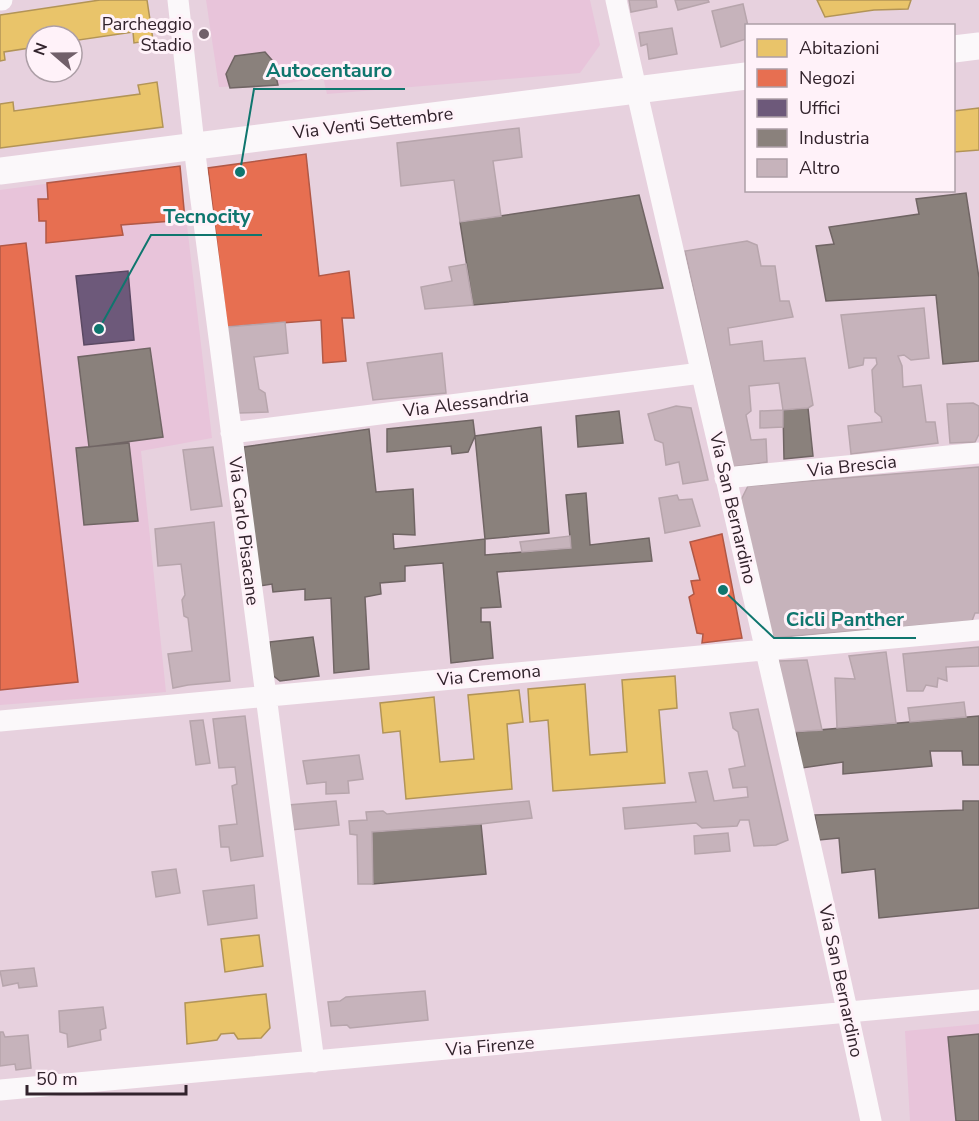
<svg xmlns="http://www.w3.org/2000/svg" width="979" height="1121" font-family="'Nunito Sans',sans-serif">
<style>
.built{fill:#e8c4da}
.homes{fill:#e9c46a;stroke:#b29457;stroke-width:1.5}
.shops{fill:#e76f51;stroke:#b15846;stroke-width:1.5}
.offices{fill:#6d597a;stroke:#5b4963;stroke-width:1.5}
.industry{fill:#8a817c;stroke:#706564;stroke-width:1.5}
.building{fill:#c6b3bb;stroke:#b7a5ac;stroke-width:1.5}
.lines{fill:none;stroke-linecap:round;stroke-linejoin:round}
.minor{stroke:#fbf8fa;stroke-width:21}
.tertiary{stroke:#fbf8fa;stroke-width:27}
.poi-dot{fill:#71606a;stroke:#fff2f9;stroke-width:2}
.labels{text-anchor:middle;stroke-width:6;stroke-linejoin:round;paint-order:stroke}
.poi-label{font-size:18px;fill:#32232c;stroke:#fff2f9;text-anchor:end}
.street-label{font-size:18px;fill:#32232c;stroke:#fff2f9}
.leader{fill:none;stroke:#0f766e;stroke-width:2}
.callout-dot{fill:#0f766e;stroke:#fff2f9;stroke-width:2}
.callout-label{font-size:20px;text-anchor:middle;font-weight:bold;fill:#0f766e;stroke:#fff2f9;stroke-width:6;stroke-linejoin:round;paint-order:stroke}
</style>
<rect width="100%" height="100%" fill="#e7d1de"/>
<path class="built" d="M206 0H590L600 45 580 73 327 94 323 77 278 85 219 87Z
M180 166 212 438 141 451 166 692 0 705V190Z
M979 1024V1121H910L905 1031Z"/>
<path class="homes" d="M100 0H147L153 40 134 43 133 32 72 41V36H36V47L4 52 5 60 0 61V15Z
M817 0H911L908 9 874 10 825 17Z
M157 82 163 127 0 148V104L13 102 14 111 140 94 138 85Z
M979 108V150L954 152V111Z
M675 676 677 708 659 710 665 783 553 791 548 720 530 722 528 689 585 684 590 755 627 752 622 680Z
M519 690 523 722 507 724 512 789 406 799 400 731 383 733 380 703 434 697 440 762 474 759 468 695Z
M259 935 263 966 225 972 221 939Z
M266 994 270 1028 261 1038 238 1039 234 1033 221 1034 217 1040 187 1044 185 1003Z"/>
<path class="shops" d="M306 154 319 276 349 271 354 318H342L346 361 323 363 321 320 227 327 208 168Z
M180 166 185 220 121 225 123 235 46 243V221H39L38 199H48L47 183Z
M26 243 78 682 0 690V246Z
M722 534 742 638 702 643 703 634 697 633 689 597 694 594 691 581 700 580 690 542Z"/>
<path class="offices" d="M128 271 134 340 84 345 76 276Z"/>
<path class="industry" d="M265 52 272 60 278 85 230 88 226 74 235 56Z
M966 193 979 278V361L943 364 936 295 826 301 816 246 834 244 829 227 919 214 916 199Z
M639 195 663 288 473 305 460 222Z
M150 348 163 437 89 447 78 357Z
M808 408 813 456 784 459 783 410Z
M619 411 623 443 578 447 576 416Z
M473 420 475 436 468 452 452 454 451 446 387 452V429Z
M541 427 549 533 485 539 475 436Z
M369 429 376 492 413 489 415 535 393 534 394 549 485 539V555L571 548 566 495 586 493 590 545 649 538 652 561 497 572 501 607 481 608V622H490L493 658 451 663 443 563 405 566V581L380 583 381 594 365 597 369 669 334 673 331 598 305 600V589L273 592 272 584 260 586 244 447Z
M129 443 138 521 84 525 76 448Z
M313 637 319 676 280 681 271 674 270 642Z
M979 716V765H963L962 751H930L932 766 843 774V762L802 768 796 732Z
M963 801H979V908L879 918 875 869 842 873 839 838 819 840 815 815 963 810Z
M481 824 486 874 373 884 372 832Z
M979 1034V1121H956L948 1037Z"/>
<path class="building" d="M629 0H656L657 7 631 12Z
M675 0H708L709 2 678 10Z
M743 4 748 26H746V39L721 47 712 11Z
M672 28 677 54 649 59 647 44 641 46 639 33Z
M519 128 522 157 493 161 501 216 460 222 454 180 401 186 397 143Z
M747 241 757 245 761 266H775L780 301H789L793 317 728 328 730 345 762 341 764 361 805 358 813 405 808 408 783 410 779 383 749 386 751 411 746 415 751 440 766 439 767 462 733 467 685 251Z
M466 264 473 305 425 309 421 287 452 281 449 267Z
M924 308 929 358 911 360 904 355 898 356 902 366 903 387 921 385 926 422H935L938 443 851 454 848 426 882 422 881 417 875 412 872 370 877 364 876 358H864L863 365 849 368 841 315Z
M285 322 288 353 254 357 259 389 265 393 268 412 239 413 227 327Z
M442 353 446 393 373 400 367 363Z
M973 403 979 406V434L975 442 950 443 947 404Z
M676 406 691 408 708 480 683 484 679 462 666 465 663 443 655 440 648 414Z
M783 410V427L760 428V411Z
M213 447 222 506 191 510 183 450Z
M979 467V613H975L972 621 772 638 741 500 748 486Z
M677 495 679 500 692 499 700 526 665 533 659 498Z
M214 522 230 681 188 685 173 688 168 654 192 651 188 618 184 616 182 600 185 595 181 564 158 566 155 529Z
M570 536 571 548 522 552 520 542Z
M979 647V666L946 667 947 681 938 678 937 687 926 685 923 691H907L903 654Z
M886 652 896 723 837 728 835 678 855 679 849 656Z
M807 660 822 730 791 732 779 661Z
M964 702 966 717 910 722 908 708Z
M758 709 788 840 776 845 754 846 749 820H740L737 826 702 828 696 823 625 829 623 808 696 802 689 773 707 771 714 801 748 797 747 787 733 788 729 769 745 766 738 732 733 728 730 713Z
M245 716 263 856 231 861 229 847H221L219 826 237 824 232 786 237 784 235 767 219 768 213 719Z
M203 720 210 763 196 765 190 721Z
M359 755 363 779 348 781 349 793 326 794V782L307 784 303 761Z
M336 801 339 825 291 830 288 805Z
M529 801 532 818 481 824 372 832 373 884H358L357 835 350 834 349 821 367 820 366 812 383 811 387 814Z
M728 833 730 851 695 854 694 836Z
M176 869 180 893 156 897 152 872Z
M254 885 257 918 208 925 203 891Z
M34 968 37 986 19 988 18 983 3 986 0 971Z
M425 991 428 1020 350 1028 347 1025 331 1026 328 1002 340 1001 346 997Z
M103 1007 106 1028 100 1030 101 1040 68 1047 67 1034 60 1032 59 1011Z
M0 1032H3L5 1037 28 1035 31 1068 16 1070 15 1064 0 1066Z"/>
<g class="lines">
<path class="minor" d="M0 0H2
M178 0 196 162 314 1062
M616 0C700 374 791 746 871 1121
M231 433 701 373
M725 478 979 453
M0 721 979 630
M0 1090 979 1000"/>
<path class="tertiary" d="M954 49 979 46
M0 171 746 76"/>
</g>
<circle class="poi-dot" cx="204" cy="34" r="6"/>
<g class="labels">
<g class="poi-label">
<text x="192" y="30">Parcheggio<tspan x="192" dy="21">Stadio</tspan></text>
</g>
<g class="street-label">
<text transform="translate(373 123) rotate(-7)" y="6">Via Venti Settembre</text>
<text transform="translate(466 403) rotate(-7)" y="6">Via Alessandria</text>
<text transform="translate(852 466) rotate(-6)" y="6">Via Brescia</text>
<text transform="translate(733 508) rotate(77)" y="6">Via San Bernardino</text>
<text transform="translate(244 531) rotate(83)" y="6">Via Carlo Pisacane</text>
<text transform="translate(489 675) rotate(-5)" y="6">Via Cremona</text>
<text transform="translate(841 981) rotate(78)" y="6">Via San Bernardino</text>
<text transform="translate(490 1046) rotate(-5)" y="6">Via Firenze</text>
</g>
</g>
<path class="leader" d="M240 172L254 89H405M99 329L151 235H262M723 590L774 638H916"/>
<g class="callout-dot">
<circle cx="240" cy="172" r="6"/>
<circle cx="99" cy="329" r="6"/>
<circle cx="723" cy="590" r="6"/>
</g>
<g class="callout-label">
<text x="329" y="77">Autocentauro</text>
<text x="207" y="223">Tecnocity</text>
<text x="845" y="626">Cicli Panther</text>
</g>
<rect x="745" y="24" width="210" height="168" fill="#fff2f9" stroke="#ad9fa7" stroke-width="1.5"/>
<rect x="757" y="39" width="30" height="18" fill="#e9c46a" stroke="#ad9fa7" stroke-width="1.5"/>
<text x="799" y="54" font-size="18" fill="#32232c">Abitazioni</text>
<rect x="757" y="69" width="30" height="18" fill="#e76f51" stroke="#ad9fa7" stroke-width="1.5"/>
<text x="799" y="84" font-size="18" fill="#32232c">Negozi</text>
<rect x="757" y="99" width="30" height="18" fill="#6d597a" stroke="#ad9fa7" stroke-width="1.5"/>
<text x="799" y="114" font-size="18" fill="#32232c">Uffici</text>
<rect x="757" y="129" width="30" height="18" fill="#8a817c" stroke="#ad9fa7" stroke-width="1.5"/>
<text x="799" y="144" font-size="18" fill="#32232c">Industria</text>
<rect x="757" y="159" width="30" height="18" fill="#c6b3bb" stroke="#ad9fa7" stroke-width="1.5"/>
<text x="799" y="174" font-size="18" fill="#32232c">Altro</text>
<g transform="translate(54 54) rotate(290)"><circle r="28" fill="#fff2f9" stroke="#ad9fa7" stroke-width="1.5"/>
<path d="M0-4.5L10 22L0 15L-10 22Z" fill="#71606a"/>
<text y="-9" font-size="16" font-weight="bold" text-anchor="middle" fill="#32232c">N</text>
</g>
<path d="M27 1085v9h159v-9" fill="none" stroke="#32232c" stroke-width="3"/>
<text x="36" y="1085" font-size="18" fill="#32232c" stroke="#fff2f9" stroke-width="4.5" paint-order="stroke">50 m</text>
</svg>
